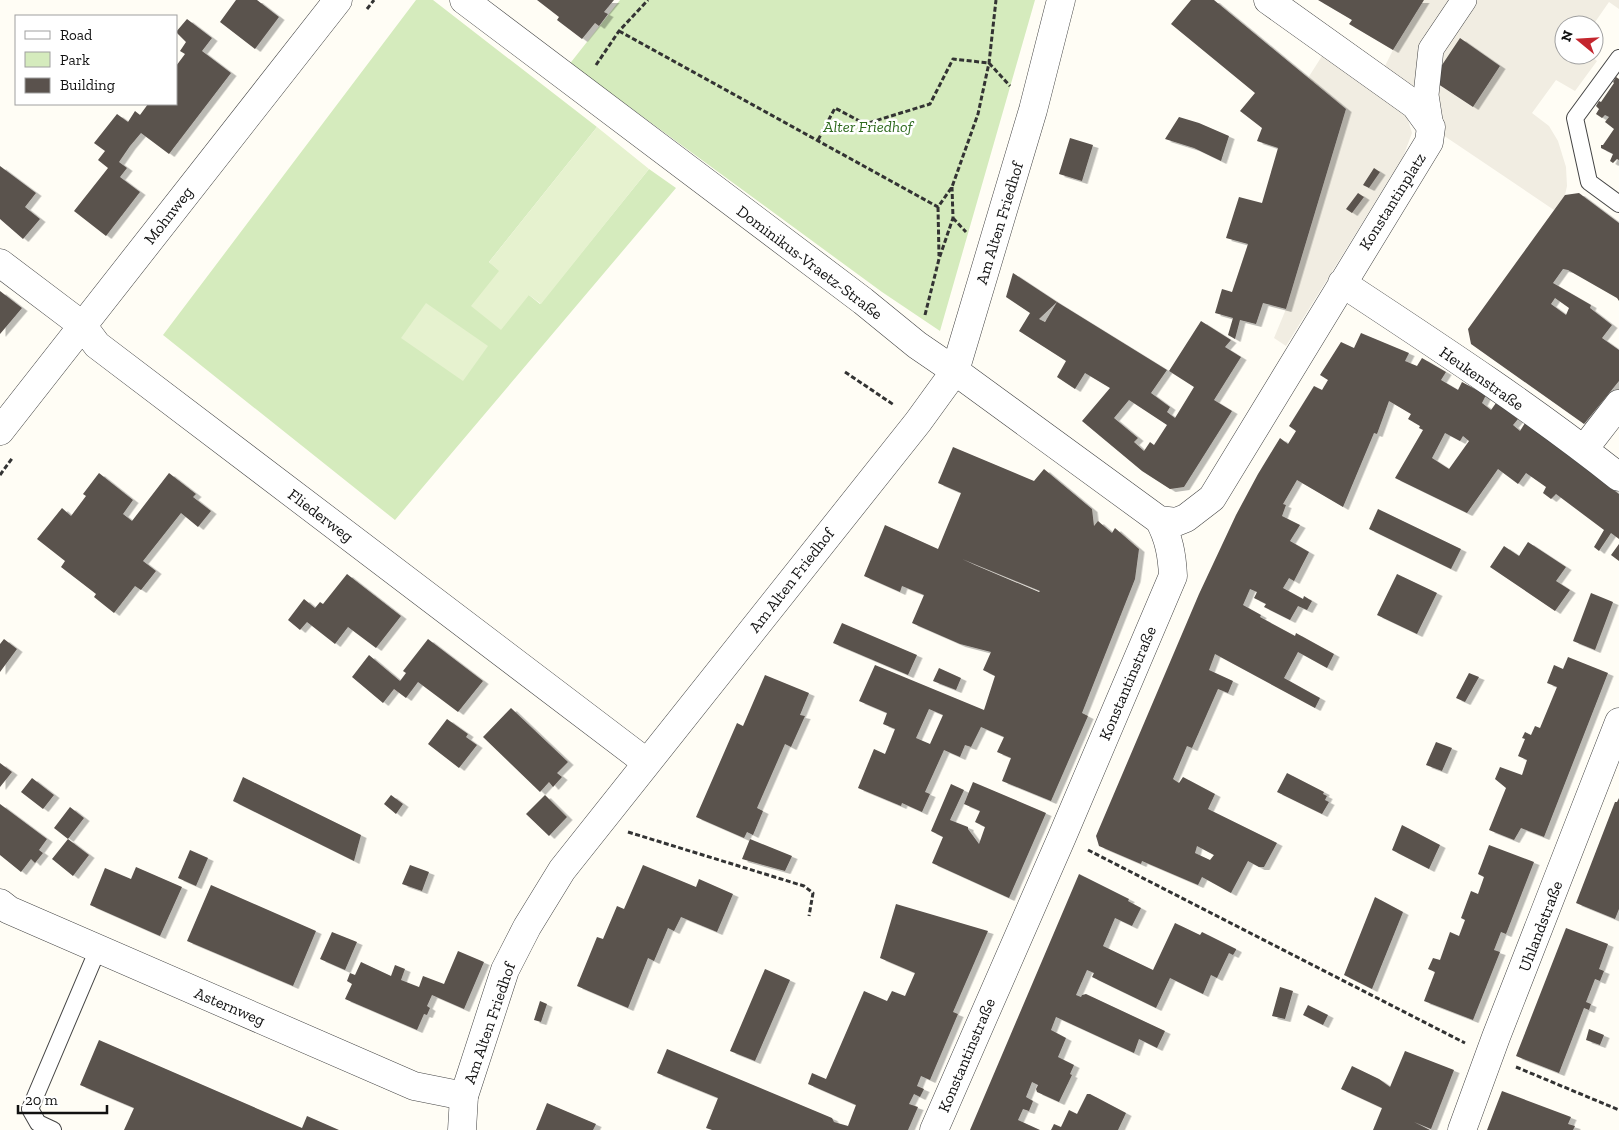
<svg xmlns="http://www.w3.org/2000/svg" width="1619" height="1130" font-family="'Zilla Slab',serif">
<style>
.green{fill:#d5ebbd}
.pitch{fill:#e6f2cf}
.plaza{fill:#f1ede2;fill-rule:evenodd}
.building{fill:#5a524d;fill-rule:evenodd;filter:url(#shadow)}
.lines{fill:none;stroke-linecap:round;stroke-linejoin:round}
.service-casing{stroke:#444;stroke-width:18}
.pedestrian-casing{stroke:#444;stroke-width:26}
.minor-casing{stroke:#444;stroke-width:29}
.tertiary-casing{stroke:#444;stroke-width:29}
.path{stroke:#333;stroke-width:3;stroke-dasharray:5 2.5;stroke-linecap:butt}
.service{stroke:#fff;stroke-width:16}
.pedestrian{stroke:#fff;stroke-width:25}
.minor{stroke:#fff;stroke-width:28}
.tertiary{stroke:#fff;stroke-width:28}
.labels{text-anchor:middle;stroke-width:5;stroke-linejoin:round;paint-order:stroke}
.park-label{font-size:16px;font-style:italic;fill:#2f6b1f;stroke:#fff}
.street-label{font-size:16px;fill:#111;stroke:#fff}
</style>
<defs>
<filter id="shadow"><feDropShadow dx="5.5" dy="3" stdDeviation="0" flood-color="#0004"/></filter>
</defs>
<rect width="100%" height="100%" fill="#fffdf5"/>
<path class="green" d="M416 0H433L597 127 489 262 540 304 649 169 676 188 395 520 163 335Z
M620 0H1035L940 331 882 292 594 81 568 66Z"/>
<path class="pitch" d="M597 127 649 169 541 304 529 295 501 330 471 306 499 271 489 262Z
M426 303 488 346 463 381 401 338Z"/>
<path class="plaza" d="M1424 0H1619V9L1609 2 1593 25H1564V55H1589L1597 61 1575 91 1556 80 1532 113 1549 126 1558 141 1566 167 1567 186 1565 195 1554 210 1431 127 1378 80 1393 50ZM1460 39 1500 66 1473 107 1432 80Z
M1322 56 1400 109 1408 120 1412 133 1403 157 1286 346 1274 338 1286 309 1346 109 1308 78Z"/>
<path class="building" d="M236 0H257L279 17 255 49 220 22Z
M537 0H614L604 12 608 14 599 26 595 23 582 39 557 20 559 17Z
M1191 0H1214L1346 109 1286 309 1263 303 1256 324 1240 320 1235 339 1228 335 1233 318 1215 313 1222 289 1232 292 1248 244 1226 238 1239 197 1262 203 1278 148 1257 141 1262 128 1240 111 1255 93 1171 24Z
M1318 0H1424L1393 50 1349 24 1352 20Z
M187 19 212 38 202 51 231 73 169 154 141 133 130 146 119 162 127 168 120 177 140 192 106 236 74 211 108 168 98 160 105 151 94 143 117 114 128 122 135 111 140 115 148 104H176V66L185 54 180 51 186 42 176 32Z
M1460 38 1500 66 1473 107 1432 80Z
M1616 77 1619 79V160L1617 159 1613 163 1610 161 1613 154 1601 148V145H1603L1614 129 1605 122 1609 117 1605 115 1602 118 1596 114 1599 109 1596 106 1599 101 1601 102 1614 83 1613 82Z
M1179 117 1199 123 1229 136 1221 161 1194 148 1165 139Z
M1070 138 1093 145 1082 181 1059 174Z
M0 166 36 193 25 207 40 219 23 239 0 219Z
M1374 168 1380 172 1369 188 1363 185Z
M1358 193 1364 197 1352 213 1346 209Z
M1579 193 1619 223V301L1617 298 1568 270 1563 269 1553 283 1591 305 1590 308 1612 325 1602 338 1619 350V381L1584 424 1471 344 1468 329 1565 195ZM1555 298 1569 308 1566 315 1551 304Z
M1013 273 1057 302 1039 319 1045 322 1057 302 1167 370 1151 393 1170 407 1167 412 1175 418 1194 387 1169 371 1201 321 1231 340 1225 347 1241 357 1214 400 1232 411 1184 487 1170 489 1142 471 1082 421 1110 388 1085 373 1075 389 1057 377 1066 361 1019 331 1030 313 1006 297ZM1129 400 1167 425 1154 445 1150 442 1144 451 1134 442 1138 438 1114 418Z
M0 291 22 308 0 334Z
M1361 333 1409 353 1405 361 1417 366 1422 358 1446 372 1441 380 1458 390 1462 382 1486 395 1482 403 1491 410 1496 403 1518 419 1513 425 1520 431 1525 423 1619 494V539L1611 533 1599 551 1594 547 1604 530 1556 494 1551 499 1543 493 1546 487 1526 473 1518 484 1498 469 1467 513 1395 478 1423 430 1419 428 1420 426 1408 419 1411 414 1389 401 1377 434 1374 433 1343 507 1297 480 1283 504 1286 505 1282 516 1300 525 1290 541 1309 552 1294 581 1289 578 1283 588 1303 599 1304 596 1312 601 1307 610 1298 606 1290 620 1264 607 1266 604 1254 598 1257 592 1250 589 1243 605 1261 615 1260 617 1295 636 1296 633 1334 654 1327 668 1298 652 1284 678 1320 698 1315 708 1215 654 1209 670 1233 681 1228 693 1218 689 1192 748 1187 746 1173 779 1179 783 1183 777 1215 794 1208 809 1277 843 1264 867H1259L1248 861 1231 893 1202 877 1198 885 1142 861 1141 864 1099 846 1096 836 1199 594 1236 515 1258 474 1280 438 1288 444 1296 431 1289 426 1314 386 1322 390 1328 380 1320 375 1341 342 1354 348ZM1445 433 1460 441 1463 436 1469 441 1449 469 1432 458ZM1197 846 1214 855 1210 860 1195 853Z
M953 447 1034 481 1044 469 1092 509 1094 526 1098 521 1112 533 1115 528 1139 549 1135 579 1082 713 1088 716 1051 801 1002 781 1011 758 997 752 1004 737 981 727 971 747 965 745 960 757 944 750 925 792 930 794 922 812 902 803 901 806 858 788 874 749 885 754 895 729 883 724 887 713 859 701 875 665 984 710 995 676 983 670 991 652 960 644 912 623 924 595 902 586 900 592 864 576 885 525 938 549 961 493 938 483ZM962 559 1040 591 1039 592 975 565ZM929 709 943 715 930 744 916 738Z
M99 473 133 500 123 514 132 521 169 473 196 494 193 497 211 511 198 527 181 513 143 561 156 571 141 590 135 586 114 613 94 597 96 594 61 567 65 561 37 539 62 508 71 516 86 496 83 494Z
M1378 509 1461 549 1451 569 1369 529Z
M1528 542 1566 567 1556 581 1570 590 1555 611 1490 567 1504 546 1519 556Z
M1619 544V561L1611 555Z
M347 574 401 616 376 648 348 627 335 644 307 622 300 630 288 620 304 599 315 608 320 602 323 604Z
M1397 574 1437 593 1417 634 1377 615Z
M1591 593 1613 602 1595 650 1573 641Z
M842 623 917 655 908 675 833 643Z
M4 639 17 649 0 672V644Z
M428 639 483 681 458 712 418 682 406 698 394 689 383 703 352 677 369 655 400 681 406 673 403 671Z
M1568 657 1608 673 1544 837 1521 828 1514 840 1489 830 1506 788 1495 779 1500 767 1522 775 1527 760 1518 756 1525 739 1522 738 1525 732 1531 735 1535 726 1540 728 1557 687 1547 683 1554 665 1563 669Z
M939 668 961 678 956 690 933 681Z
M1469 673 1479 677 1465 702 1456 698Z
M765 675 809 693 800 715 805 716 791 747 785 744 757 808 763 811 753 835 747 832 744 838 696 817 737 723 743 726Z
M511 708 568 762 557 773 562 777 553 787 549 782 540 792 483 737Z
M447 719 468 734 466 737 477 745 459 768 428 744Z
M1436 742 1452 748 1442 771 1426 765Z
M0 763 12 772 0 787Z
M1287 773 1324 792 1323 794 1327 796 1325 800 1329 802 1322 814 1277 792Z
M243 777 361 835 354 861 233 801Z
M32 778 54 795 43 809 21 792Z
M973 782 1046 813 1009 898 932 863 943 837 931 831 951 784 964 790 950 820 968 827V829L979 844 985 827 975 822 980 811 964 804Z
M391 795 403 804 396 814 384 804Z
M545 795 567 817 549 836 526 814Z
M1619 798V909L1615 919 1576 903 1615 802H1617Z
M0 804 47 839 39 850 43 853 35 863 31 859 21 872 0 855Z
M70 807 84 818 68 839 54 828Z
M1402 825 1440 845 1429 869 1392 850Z
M68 839 89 855 73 876 52 859Z
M750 839 792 856 785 871 742 859Z
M1489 845 1534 862 1506 934 1501 932 1494 950 1500 952 1473 1020 1424 1001 1435 972 1428 969 1433 958 1440 960 1450 932 1459 936 1465 920 1461 918 1471 891 1478 894 1484 877 1478 874Z
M190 850 208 858 196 886 178 878Z
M410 865 429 872 422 891 402 884Z
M643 865 696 887 699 879 733 894 717 932 681 917 674 931 668 928 654 961 648 958 628 1008 577 986 597 937 603 939 617 906 624 909Z
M136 867 182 887 160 936 90 905 105 868 131 879Z
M1079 874 1129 899 1128 901 1141 908 1132 926 1115 918 1103 946 1153 970 1175 923 1200 935 1202 932 1236 949V950L1233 955 1229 953 1217 978 1211 975 1203 994 1170 978 1156 1008 1092 977 1094 973 1087 970 1076 995 1081 997 1082 995 1086 994 1165 1031 1157 1048 1139 1039 1134 1053 1056 1017 1051 1030 1066 1038 1058 1057 1074 1065 1070 1074 1072 1075 1059 1102 1037 1092 1036 1089 1038 1085 1032 1082 1026 1097 1033 1101 1029 1111 1023 1109 1018 1120 1040 1130H970Z
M211 885 316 931 293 986 187 941Z
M1375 897 1403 912 1372 989 1344 975Z
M896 904 988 931 953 1012 958 1014 930 1080 921 1076 917 1086 924 1089 920 1097 914 1094 909 1104 918 1107 908 1130H712L706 1128 718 1098 657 1073 667 1049 832 1118 834 1122 848 1126 856 1105 808 1084 812 1073 826 1079 864 991 887 1001 892 991 905 996 915 973 880 958Z
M1566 928 1608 944 1599 969 1604 971 1600 981 1595 979 1586 1002 1591 1004 1589 1010 1584 1008 1559 1073 1516 1056Z
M332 932 357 942 345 970 320 959Z
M458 951 484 962 464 1009 432 995 427 1006 430 1008 427 1015 424 1014 417 1030 345 999 352 984 347 981 350 973 355 975 361 962 391 976 395 965 405 969 401 980 419 987 423 976 444 984Z
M765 969 790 980 755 1061 730 1051Z
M1280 987 1293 991 1285 1019 1272 1016Z
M540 1001 547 1004 541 1022 534 1020Z
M1308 1005 1328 1015 1323 1025 1303 1015Z
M1589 1029 1604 1035 1600 1045 1586 1040Z
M99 1040 302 1128 307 1116 339 1130H124L134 1108 80 1085Z
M1405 1051 1454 1070 1431 1129 1414 1122 1430 1130H1373L1382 1108 1341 1089 1352 1066 1379 1079 1390 1087Z
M1502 1091 1571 1117 1568 1124 1575 1126 1573 1130H1487Z
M1087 1094H1090L1126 1113 1118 1130H1051L1054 1124 1061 1127 1069 1110 1077 1114Z
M547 1103 596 1124 593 1130H536Z"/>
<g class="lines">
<defs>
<path id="service" d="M1619 58 1575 118 1589 182 1619 204
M53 1130 38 1123 30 1109 98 949"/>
<path id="pedestrian" d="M1431 127 1426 95 1431 49 1464 0"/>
<path id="minor" d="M464 0 863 301 917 345 955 371 1159 520C1169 538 1172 555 1173 576L1062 837 934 1130
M0 263 82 325 97 345 646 762
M1342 283C1436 345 1531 407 1619 477
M0 431 338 0
M1584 449 1619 404
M1159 520 1176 522 1186 518 1212 498 1429 142 1431 127 1415 105 1268 0
M0 903 9 910 414 1086 464 1096
M1462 1130 1496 1037 1619 722"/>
<path id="tertiary" d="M462 1130 464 1096 505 970 527 927 562 870 918 422 955 371 1033 110 1061 0"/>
</defs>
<use href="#service" class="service-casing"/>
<use href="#pedestrian" class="pedestrian-casing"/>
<use href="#minor" class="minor-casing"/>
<use href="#tertiary" class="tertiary-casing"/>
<path class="path" d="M367 9 374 0
M619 31 938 207 952 187 978 114 989 63 996 0
M596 65 619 31 648 0
M818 140 835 108 865 124 930 104 953 59 989 63 1010 86
M938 207 939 256
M953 218 966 232
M925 315 939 259 953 218 952 187
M845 372 894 405
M0 475 13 457
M628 832 804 886 813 893 809 916
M1088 850 1465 1043
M1516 1067 1619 1110"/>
<use href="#service" class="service"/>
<use href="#pedestrian" class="pedestrian"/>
<use href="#minor" class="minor"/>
<use href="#tertiary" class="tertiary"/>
</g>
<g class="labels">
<g class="park-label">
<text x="868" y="132">Alter Friedhof</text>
</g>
<g class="street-label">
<text transform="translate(1392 201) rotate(-58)" y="6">Konstantinplatz</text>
<text transform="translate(168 215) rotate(-52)" y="6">Mohnweg</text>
<text transform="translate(999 223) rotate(-73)" y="6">Am Alten Friedhof</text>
<text transform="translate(810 262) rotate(37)" y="6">Dominikus-Vraetz-Straße</text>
<text transform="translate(1482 378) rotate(35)" y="6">Heukenstraße</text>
<text transform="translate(321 515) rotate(37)" y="6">Fliederweg</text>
<text transform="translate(791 580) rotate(-52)" y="6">Am Alten Friedhof</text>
<text transform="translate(1127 683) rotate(-67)" y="6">Konstantinstraße</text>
<text transform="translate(1540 926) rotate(-69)" y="6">Uhlandstraße</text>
<text transform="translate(230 1006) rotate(23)" y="6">Asternweg</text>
<text transform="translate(489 1023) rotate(-71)" y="6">Am Alten Friedhof</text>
<text transform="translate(966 1055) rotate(-67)" y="6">Konstantinstraße</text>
</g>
</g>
<rect x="15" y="15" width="162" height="90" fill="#ffffff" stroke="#a0a0a0"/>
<rect x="25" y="31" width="25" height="8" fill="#ffffff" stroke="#a0a0a0"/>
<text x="60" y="40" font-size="15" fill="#111111">Road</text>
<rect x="25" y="52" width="25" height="15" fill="#d5ebbd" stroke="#a0a0a0"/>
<text x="60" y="65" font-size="15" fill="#111111">Park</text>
<rect x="25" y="78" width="25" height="15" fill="#5a524d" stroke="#a0a0a0"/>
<text x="60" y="90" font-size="15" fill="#111111">Building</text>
<g transform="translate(1579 40) rotate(288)"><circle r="24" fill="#ffffff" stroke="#a0a0a0"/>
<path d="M0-4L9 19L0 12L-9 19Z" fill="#c4262e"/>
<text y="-8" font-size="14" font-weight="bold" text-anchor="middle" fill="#111111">N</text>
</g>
<path d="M18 1105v8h89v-8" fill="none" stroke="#111111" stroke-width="2.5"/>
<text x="25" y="1105" font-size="15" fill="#111111" stroke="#ffffff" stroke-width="4" paint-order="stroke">20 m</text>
</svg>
